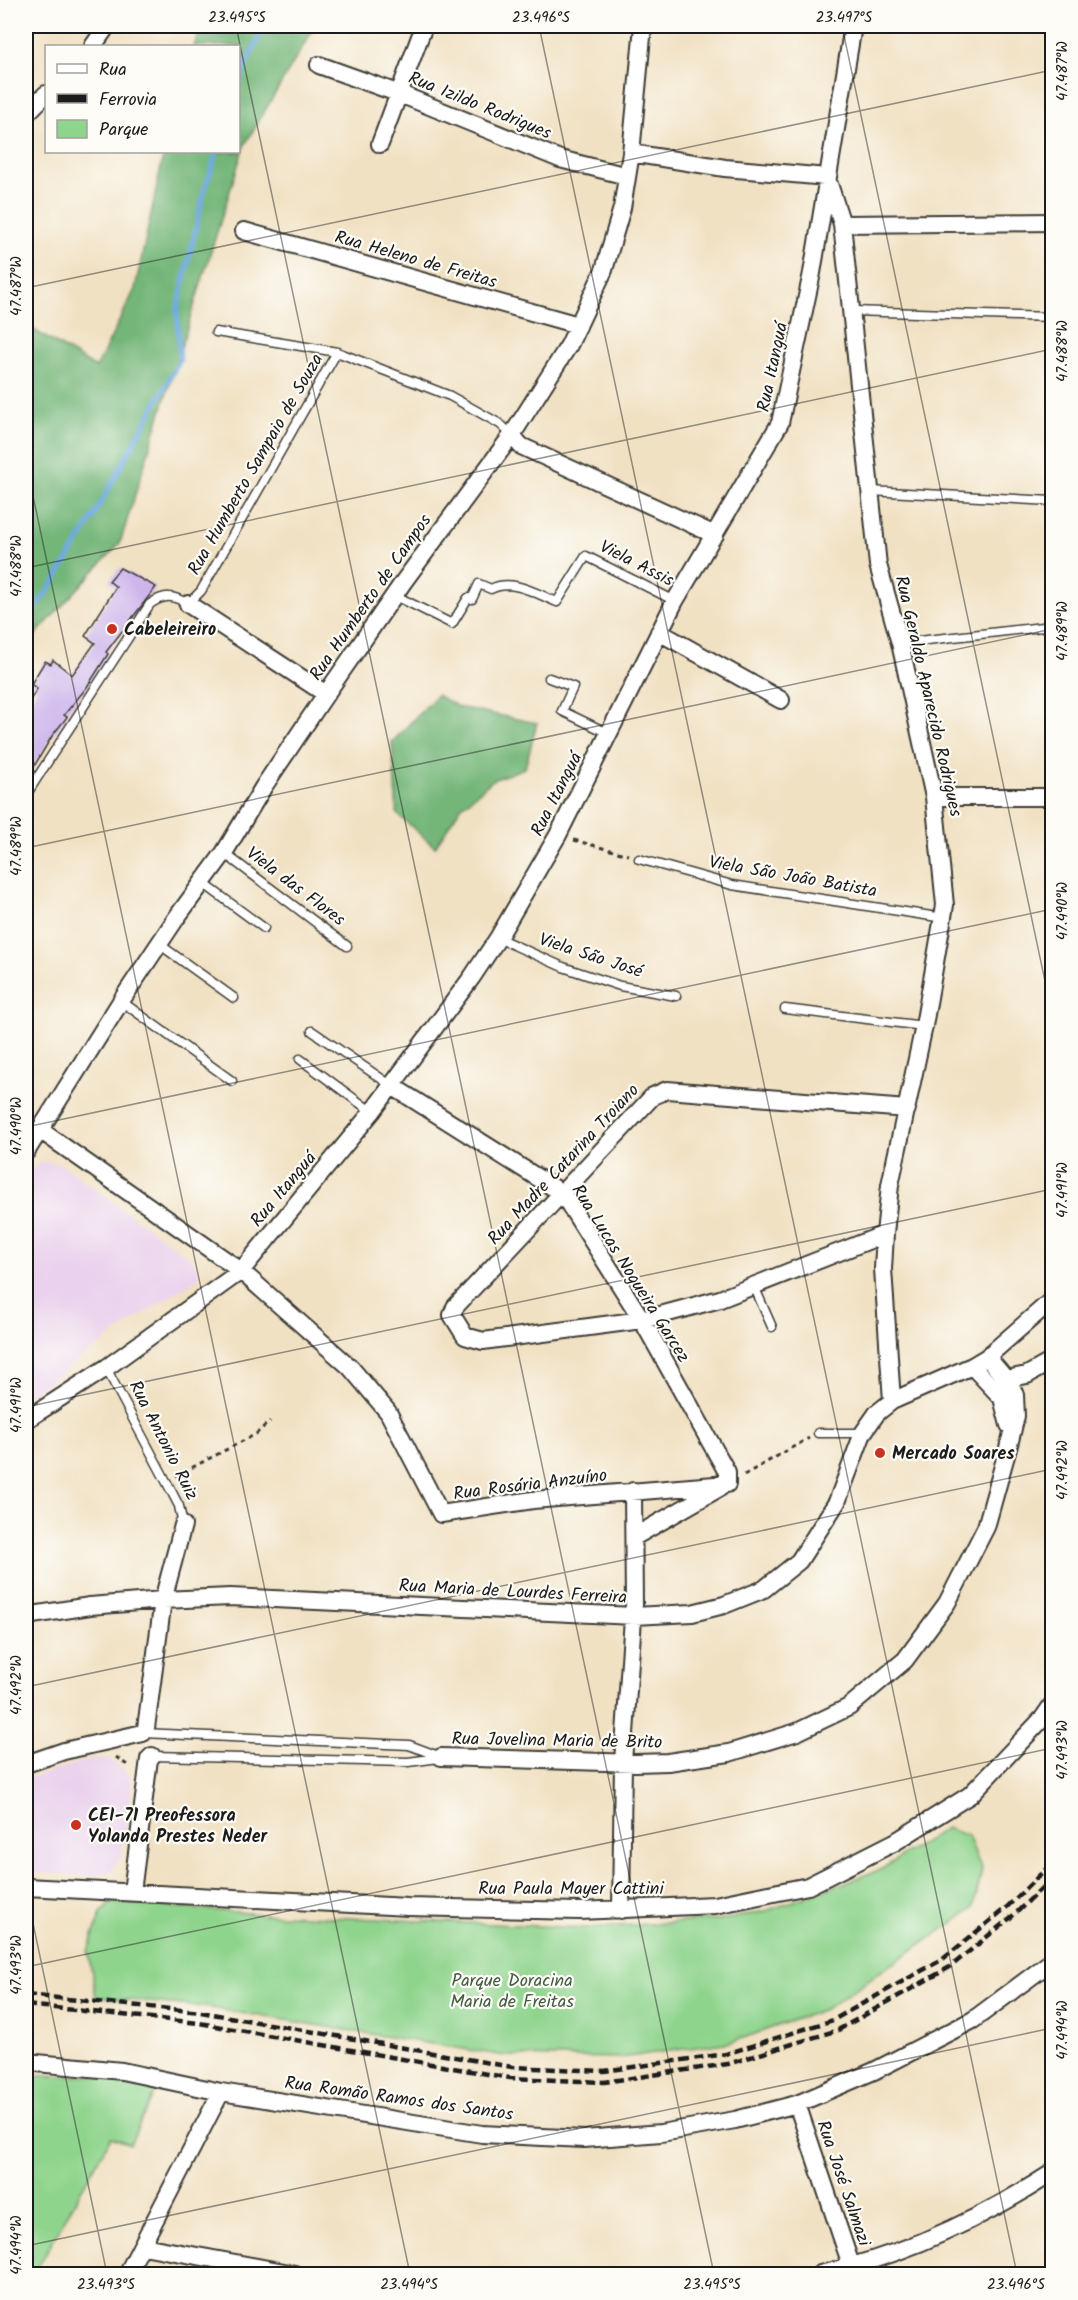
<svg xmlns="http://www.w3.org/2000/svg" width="1078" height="2300" font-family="Kalam,sans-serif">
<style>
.built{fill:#ead1ed}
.green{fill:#8fd48d;stroke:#567854;stroke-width:1.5}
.forest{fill:#73b678;stroke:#48694a;stroke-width:1.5}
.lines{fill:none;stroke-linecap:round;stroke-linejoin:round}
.stream{stroke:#6da9df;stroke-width:5}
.building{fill:#ceb6ec}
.lane-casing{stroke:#3c3a35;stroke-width:11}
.street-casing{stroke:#3c3a35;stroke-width:20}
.path{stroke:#3c3a35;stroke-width:3;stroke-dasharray:4.5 4.5;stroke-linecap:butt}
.lane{stroke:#fff;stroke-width:8}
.street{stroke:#fff;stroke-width:16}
.rail{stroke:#1c1c1c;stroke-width:4.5;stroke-dasharray:9 4.5;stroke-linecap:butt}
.ticks{fill:none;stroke:#1c1c1c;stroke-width:1.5;stroke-opacity:0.45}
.poi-dot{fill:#c8321e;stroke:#fdfcf7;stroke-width:2}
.labels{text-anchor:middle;stroke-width:4.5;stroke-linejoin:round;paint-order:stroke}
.street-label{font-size:18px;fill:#1c1c1c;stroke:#fdfcf7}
.poi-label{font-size:18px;font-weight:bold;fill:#1c1c1c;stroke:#fdfcf7;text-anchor:start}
.park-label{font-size:18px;fill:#445c44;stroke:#fdfcf7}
.neatline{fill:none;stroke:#1c1c1c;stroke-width:2}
.ticks-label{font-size:15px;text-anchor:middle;fill:#1c1c1c}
</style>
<rect width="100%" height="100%" fill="#fdfcf7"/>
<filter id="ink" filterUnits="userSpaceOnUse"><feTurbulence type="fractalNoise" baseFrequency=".0167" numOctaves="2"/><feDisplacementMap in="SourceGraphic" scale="12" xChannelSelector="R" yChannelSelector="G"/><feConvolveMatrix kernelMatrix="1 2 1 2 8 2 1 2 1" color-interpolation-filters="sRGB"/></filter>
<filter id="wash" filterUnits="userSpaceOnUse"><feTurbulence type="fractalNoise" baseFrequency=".008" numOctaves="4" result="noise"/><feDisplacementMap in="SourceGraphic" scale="24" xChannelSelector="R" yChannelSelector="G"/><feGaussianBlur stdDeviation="1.35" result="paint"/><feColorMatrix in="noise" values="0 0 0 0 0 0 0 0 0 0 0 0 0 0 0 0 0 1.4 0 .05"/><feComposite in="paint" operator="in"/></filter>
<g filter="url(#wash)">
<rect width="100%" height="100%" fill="#f1e1c3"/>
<path class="built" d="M41 1162 59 1163 191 1259 200 1271 198 1278 133 1321 26 1397V1175Z
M93 1759 111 1760 131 1777V1794L121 1857 110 1872 94 1876 26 1872V1779Z"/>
<path class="green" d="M946 1828 968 1836 982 1870 973 1909 825 2009 732 2042 620 2058 506 2056 204 2007 96 1997 88 1951 101 1913 112 1902 260 1914 587 1928 727 1919 766 1911 882 1869Z
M26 2075 120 2077 158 2085 130 2144 111 2137 34 2274H26Z"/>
<path class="forest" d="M201 26H315L244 146 120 543 26 645V325L96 368 135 289 164 152H238V46H194Z
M437 695 458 707 537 723 525 768 493 780 461 807 435 847 397 814 392 742Z"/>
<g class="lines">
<path class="stream" d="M238 86 246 64 265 26
M26 621 52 585 87 528 180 360 177 311 204 192 217 152"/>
</g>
<g id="blocks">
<path class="building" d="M120 568 156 587 106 652 108 654 87 687 64 715 67 717 52 736 26 780V707L37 689 31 684 45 661 51 664 53 660 72 675 95 643 85 636 116 587 109 581Z"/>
</g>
</g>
<g filter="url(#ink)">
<use href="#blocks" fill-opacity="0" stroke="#3c3a35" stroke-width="1.5"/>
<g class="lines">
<defs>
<path id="lane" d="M851 311 1052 317
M216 332 337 352 450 396 500 424 512 435
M870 491 1052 501
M394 595 452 624 468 598 472 599 479 584 491 589C512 578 537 594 557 602L586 556 675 601
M900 643 1052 626
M549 678 573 687 562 711 608 733
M26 795 150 604C165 594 173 595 188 604L201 591 337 352
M224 853 347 946
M639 859 732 885 944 918
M203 883 264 928
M498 938 563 967 620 986 676 996
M159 944 234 998
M121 1001 232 1081
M785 1009 924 1026
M312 1031 392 1086
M300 1059 372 1112
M754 1286 772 1327
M106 1368 166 1481 179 1506 183 1525
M818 1433H863
M143 1733 409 1745 441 1757
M152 1756 408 1762 439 1758"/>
<path id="street" d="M93 46 107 26
M319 65 400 94 560 159 627 176
M26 114 46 94
M380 144 424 26
M631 153 725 168 827 177
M829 184 842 224 878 565 900 643 934 797 945 905 924 1026 890 1185 885 1234 883 1269 892 1401
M842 224 1052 222
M244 231 578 325
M512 435 521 446 715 535
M188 604 326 694
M659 632 781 700
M934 797H1052
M392 1086 562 1193 642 1320 727 1472V1484
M40 1130 241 1271 350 1367 388 1412 441 1514 533 1500 727 1484
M26 1152 121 1001 177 917 224 853 264 786 326 694 404 581 512 435 569 345 604 270 622 208 631 153 643 26
M885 1234 720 1299 642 1320 483 1341 465 1336 452 1315 455 1307 653 1096 667 1090 907 1109
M972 1366 1002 1398 1009 1425
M1001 1386 1006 1379 1027 1375 1052 1361
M26 1420 106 1368 241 1271 372 1112 472 977 498 938 558 835 675 601 780 423 812 273 853 26
M634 1537 721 1487
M26 1616 90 1606 163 1600 230 1597 634 1616 692 1613 724 1605 764 1589 799 1561 837 1502 863 1433 877 1413 892 1401 972 1366 987 1357 1052 1300
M441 1757 636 1763 668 1762 729 1753 797 1732 849 1707 905 1660 947 1603 986 1527 1010 1441 1016 1416 1015 1395 1010 1384 987 1357
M26 1764 64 1751 143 1733 146 1728 163 1600 183 1525
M26 1887 408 1907 579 1911 715 1905 808 1886 895 1842 970 1795 1043 1718 1052 1705
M132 1892 149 1759 152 1756
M621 1910 623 1762 634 1604 633 1491
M26 2062 122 2071 221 2092 482 2134 584 2139 661 2133 735 2120 797 2104 874 2071 973 2020 1052 1961
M797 2104 854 2274
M143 2246 295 2274
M127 2274 221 2092
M820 2274C902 2256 981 2219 1052 2173"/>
</defs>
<use href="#lane" class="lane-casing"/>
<use href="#street" class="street-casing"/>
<path class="path" d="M574 840 628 855
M744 1475 809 1438
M176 1476 256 1434 270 1421
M116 1757 130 1767"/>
<use href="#lane" class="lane"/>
<use href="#street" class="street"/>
<path class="rail" d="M26 1995 201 2012 512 2067 604 2071 726 2054 833 2020 943 1959 1007 1907 1052 1863
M26 2005 199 2023 510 2078 604 2082 728 2064 838 2030 950 1967 1015 1914 1052 1878"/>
</g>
</g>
<path class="ticks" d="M236 26 714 2274M539 26 1017 2274M842 26 1052 1014M26 288 1052 70M26 463 410 2274M26 568 1052 349M26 848 1052 629M26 1127 1052 909M26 1407 1052 1189M26 1687 1052 1469M26 1890 107 2274M26 1967 1052 1748M26 2246 1052 2028"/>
<g class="poi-dot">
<circle cx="112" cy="629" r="6"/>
<circle cx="880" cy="1453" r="6"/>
<circle cx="76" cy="1825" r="6"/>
</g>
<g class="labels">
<g class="street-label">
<text transform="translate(480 105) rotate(22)" y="6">Rua Izildo Rodrigues</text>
<text transform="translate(416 259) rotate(16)" y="6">Rua Heleno de Freitas</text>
<text transform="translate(772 367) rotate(-78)" y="6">Rua Itanguá</text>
<text transform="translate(255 464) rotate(-60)" y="6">Rua Humberto Sampaio de Souza</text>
<text transform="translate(637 563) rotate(27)" y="6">Viela Assis</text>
<text transform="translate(370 597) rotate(-55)" y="6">Rua Humberto de Campos</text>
<text transform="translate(929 696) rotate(77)" y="6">Rua Geraldo Aparecido Rodrigues</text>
<text transform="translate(556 794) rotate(-63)" y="6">Rua Itanguá</text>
<text transform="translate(793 876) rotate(10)" y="6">Viela São João Batista</text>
<text transform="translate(296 886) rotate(37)" y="6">Viela das Flores</text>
<text transform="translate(591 955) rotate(18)" y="6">Viela São José</text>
<text transform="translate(563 1164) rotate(-47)" y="6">Rua Madre Catarina Troiano</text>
<text transform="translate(283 1189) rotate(-50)" y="6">Rua Itanguá</text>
<text transform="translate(631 1273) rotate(58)" y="6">Rua Lucas Nogueira Garcez</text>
<text transform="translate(164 1440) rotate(63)" y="6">Rua Antonio Ruiz</text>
<text transform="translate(530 1484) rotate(-7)" y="6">Rua Rosária Anzuíno</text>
<text transform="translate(513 1591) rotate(3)" y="6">Rua Maria de Lourdes Ferreira</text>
<text transform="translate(557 1740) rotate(1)" y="6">Rua Jovelina Maria de Brito</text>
<text x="571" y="1894">Rua Paula Mayer Cattini</text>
<text transform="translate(399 2098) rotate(8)" y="6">Rua Romão Ramos dos Santos</text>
<text transform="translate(844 2183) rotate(71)" y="6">Rua José Salmazi</text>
</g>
<g class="poi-label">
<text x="124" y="635">Cabeleireiro</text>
<text x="892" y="1459">Mercado Soares</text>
<text x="88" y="1821">CEI-71 Preofessora<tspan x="88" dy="21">Yolanda Prestes Neder</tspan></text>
</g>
<g class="park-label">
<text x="512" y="1986">Parque Doracina<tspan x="512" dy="21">Maria de Freitas</tspan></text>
</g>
</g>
<rect width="1078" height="2300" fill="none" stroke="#fdfcf7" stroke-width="66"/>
<rect x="45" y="45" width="195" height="108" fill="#fdfcf7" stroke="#a3a29f" stroke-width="1.5"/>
<rect x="57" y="64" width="30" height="9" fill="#ffffff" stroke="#a3a29f" stroke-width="1.5"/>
<text x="99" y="75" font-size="18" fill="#1c1c1c">Rua</text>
<rect x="57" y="94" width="30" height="9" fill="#1c1c1c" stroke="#a3a29f" stroke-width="1.5"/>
<text x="99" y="105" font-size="18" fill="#1c1c1c">Ferrovia</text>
<rect x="57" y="120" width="30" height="18" fill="#8fd48d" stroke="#a3a29f" stroke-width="1.5"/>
<text x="99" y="135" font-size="18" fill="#1c1c1c">Parque</text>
<rect x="33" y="33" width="1012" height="2234" class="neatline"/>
<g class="ticks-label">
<text x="237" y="22">23.495°S</text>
<text x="541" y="22">23.496°S</text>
<text x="844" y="22">23.497°S</text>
<text transform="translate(1062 71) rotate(-90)" y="5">47.487°W</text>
<text transform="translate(16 286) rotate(-90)" y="5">47.487°W</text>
<text transform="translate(1062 351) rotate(-90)" y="5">47.488°W</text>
<text transform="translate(16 566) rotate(-90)" y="5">47.488°W</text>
<text transform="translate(1062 631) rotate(-90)" y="5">47.489°W</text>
<text transform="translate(16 846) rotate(-90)" y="5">47.489°W</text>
<text transform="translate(1062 911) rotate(-90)" y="5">47.490°W</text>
<text transform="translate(16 1126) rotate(-90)" y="5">47.490°W</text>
<text transform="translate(1062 1190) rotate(-90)" y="5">47.491°W</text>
<text transform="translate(16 1405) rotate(-90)" y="5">47.491°W</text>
<text transform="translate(1062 1470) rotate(-90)" y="5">47.492°W</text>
<text transform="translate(16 1685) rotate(-90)" y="5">47.492°W</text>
<text transform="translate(1062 1750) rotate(-90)" y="5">47.493°W</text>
<text transform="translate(16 1965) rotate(-90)" y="5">47.493°W</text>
<text transform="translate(1062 2030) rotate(-90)" y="5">47.494°W</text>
<text transform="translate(16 2245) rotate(-90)" y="5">47.494°W</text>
<text x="106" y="2289">23.493°S</text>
<text x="409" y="2289">23.494°S</text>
<text x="712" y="2289">23.495°S</text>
<text x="1016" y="2289">23.496°S</text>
</g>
</svg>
